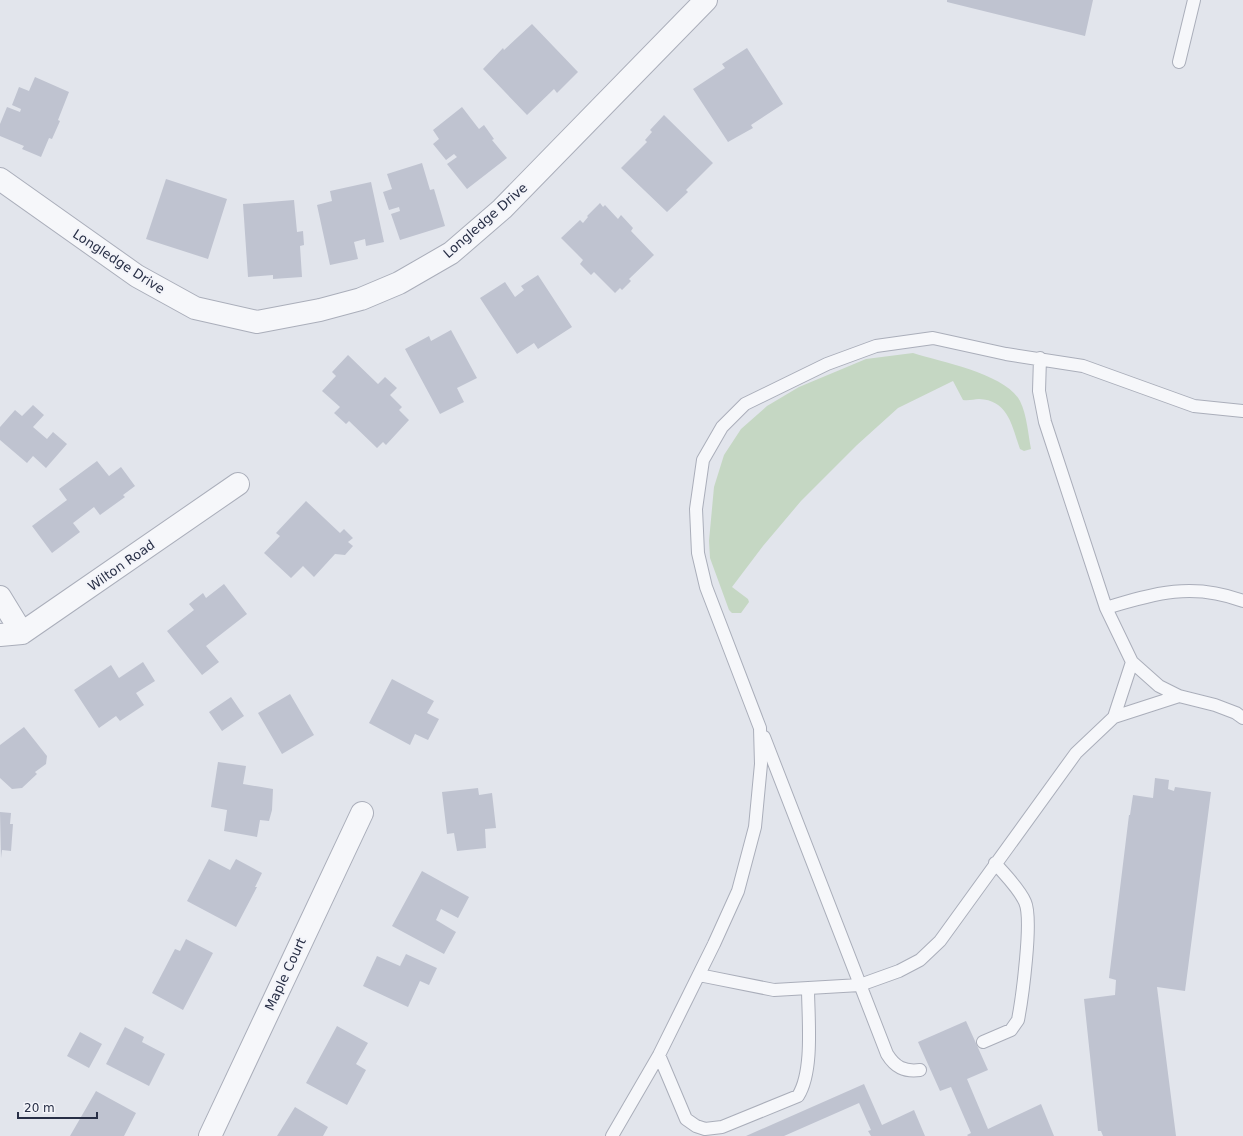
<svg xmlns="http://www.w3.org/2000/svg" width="1243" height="1136" font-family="'DejaVu Sans',sans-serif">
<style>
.green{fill:#c5d7c3}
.building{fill:#bfc3d0}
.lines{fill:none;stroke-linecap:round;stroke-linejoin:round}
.lane-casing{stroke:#aaaeba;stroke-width:14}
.street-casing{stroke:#aaaeba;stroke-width:24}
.lane{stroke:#f6f7fa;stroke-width:12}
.street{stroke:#f6f7fa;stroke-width:22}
.labels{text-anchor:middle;stroke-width:4;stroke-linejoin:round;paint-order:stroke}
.street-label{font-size:13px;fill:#282f46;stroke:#f3f4f9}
</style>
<rect width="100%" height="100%" fill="#e2e5ec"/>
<path class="green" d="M913 353C942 362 1006 374 1020 401 1027 415 1028 434 1031 449L1024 451 1020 449C1012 427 1009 400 979 399 974 399 969 401 963 400L953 381 898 408 857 445 801 501 763 546 732 587 748 599 749 602 741 613H732L729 610 710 558 709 541 714 487 724 455 741 429 767 406 799 387 866 359Z"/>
<path class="building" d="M947 0H1093L1085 36 947 2Z
M532 24 578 72 557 93 554 89 527 115 483 69 503 48 504 50Z
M747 48 783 104 751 125 753 128 728 142 693 89 725 68 722 64Z
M35 77 69 92 58 120 60 121 52 139 49 138 41 157 22 149 24 146 0 136V124L7 107 20 112 21 109 12 105 19 87 29 91Z
M462 107 479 129 484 125 494 139 492 140 507 158 467 189 447 164 457 157 454 154 446 160 433 144 439 139 433 130Z
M664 115 713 163 686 190 688 192 667 212 621 168 647 142 645 140 652 132 650 130Z
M422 163 430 190 434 189 445 226 400 240 391 214 400 211 399 207 389 210 383 192 392 189 387 174Z
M166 179 227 199 208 259 146 239Z
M371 182 384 242 366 246 365 239 354 242 358 259 330 265 317 205 332 201 330 191Z
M294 200 297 232 303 231 304 245 300 246 302 277 273 279V275L248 277 243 204Z
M600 203 603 207 605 205 618 219 621 215 633 228 631 231 654 255 629 279 631 281 622 290 620 288 615 293 594 272 591 275 580 264 583 260 561 238 580 220 583 223 588 217 587 216Z
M538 275 572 327 538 349 534 343 517 354 480 298 505 282 515 297 524 290 521 286Z
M451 330 477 378 457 388 464 402 440 414 405 349 429 336 431 341Z
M348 355 378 384 385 377 397 388 390 395 402 407 399 410 409 420 386 445 383 442 377 448 349 421 346 424 334 413 340 407 322 391 336 376 332 372Z
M33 405 44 415 33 427 47 439 53 432 67 444 46 468 33 456 27 463 0 440V427L15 410 22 416Z
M97 461 109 476 121 467 135 486 123 495 125 497 100 515 94 507 73 523 80 532 52 553 32 526 67 500 59 489Z
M306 501 340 533 344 529 353 538 348 542 353 546 345 555 335 554 314 577 303 566 291 578 264 553 280 536 276 533Z
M224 584 247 614 206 646 219 662 202 675 167 631 194 610 189 604 203 593 206 598Z
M143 662 155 681 136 693 144 705 120 721 116 716 99 728 74 690 111 665 119 678Z
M392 679 434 701 427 713 439 719 428 740 415 734 410 745 369 723Z
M290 694 314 735 282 754 258 713Z
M231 697 244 716 222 731 209 712Z
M24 727 47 756 46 764 35 772 37 774 22 788 12 789 0 778V745Z
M218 762 246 766 243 784 273 789 272 810 269 821 260 820 257 837 224 831 227 810 211 807Z
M1155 778 1169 780 1168 789 1174 791 1175 787 1211 792 1185 991 1157 987 1176 1136H1103L1101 1131H1098L1084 999 1115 995 1116 980 1109 978 1129 815H1130L1133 795 1153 798Z
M478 788 479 795 492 793 496 828 485 829 486 848 457 851 454 833 447 834 442 792Z
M0 812 11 813 10 824H13L11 851 2 850 1 858Z
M209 859 230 870 236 859 262 873 255 887H257L236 927 187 901Z
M422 871 469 897 458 918 441 909 436 920 456 932 444 954 392 926Z
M186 939 213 953 183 1010 152 993 175 949 180 951Z
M406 954 437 968 429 985 420 981 408 1007 363 986 377 956 400 966Z
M966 1021 988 1070 967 1079 988 1129 1041 1104 1054 1136H968L967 1135 971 1133 951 1087 940 1091 918 1042Z
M337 1026 368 1043 356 1064 366 1070 347 1105 306 1083Z
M125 1027 144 1037 142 1042 165 1054 149 1086 106 1064Z
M80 1032 102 1044 89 1068 67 1056Z
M864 1084 882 1125 914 1110 925 1136H871L868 1131 871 1130 859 1103 784 1136H746Z
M96 1091 136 1113 124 1136H70Z
M295 1107 328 1127 323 1136H277Z"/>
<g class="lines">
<defs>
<path id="lane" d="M1179 62 1194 0
M1040 358 1039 391 1045 422 1106 608 1132 662 1159 686 1179 696 1215 705 1236 713 1243 718
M1106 608C1155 593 1193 582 1243 601
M1114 717 1132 662
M764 737 887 1054C895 1067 904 1072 920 1070
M699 975 774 990 860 985 899 971 920 960 940 941 1076 753 1114 717 1179 696
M983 1042 1011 1030 1018 1020C1022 999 1033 919 1025 902 1019 888 1005 875 995 863
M659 1055 686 1119 696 1126 705 1129 722 1127 798 1096C814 1071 808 1017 808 988
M612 1136 659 1055 714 944 738 891 755 827 761 764 760 728 706 587 698 553 696 509 703 460 722 427 745 404 827 364 876 346 933 338 1006 354 1083 366 1194 406 1243 411"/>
<path id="street" d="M0 179 137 276 195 308 257 322 320 310 361 299 399 283 451 253 502 209 706 0
M0 597 22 633
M0 635 22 633 238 484
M210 1136 362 813"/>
</defs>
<use href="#lane" class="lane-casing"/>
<use href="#street" class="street-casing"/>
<use href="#lane" class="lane"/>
<use href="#street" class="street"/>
</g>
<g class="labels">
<g class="street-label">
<text transform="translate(485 220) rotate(-41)" y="5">Longledge Drive</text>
<text transform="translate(119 261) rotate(33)" y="5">Longledge Drive</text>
<text transform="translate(121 565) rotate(-35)" y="5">Wilton Road</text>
<text transform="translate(285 974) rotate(-65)" y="5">Maple Court</text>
</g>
</g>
<path d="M18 1112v6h79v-6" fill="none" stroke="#282f46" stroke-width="2"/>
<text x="24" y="1112" font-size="12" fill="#282f46" stroke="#f3f4f9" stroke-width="3" paint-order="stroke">20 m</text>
</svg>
